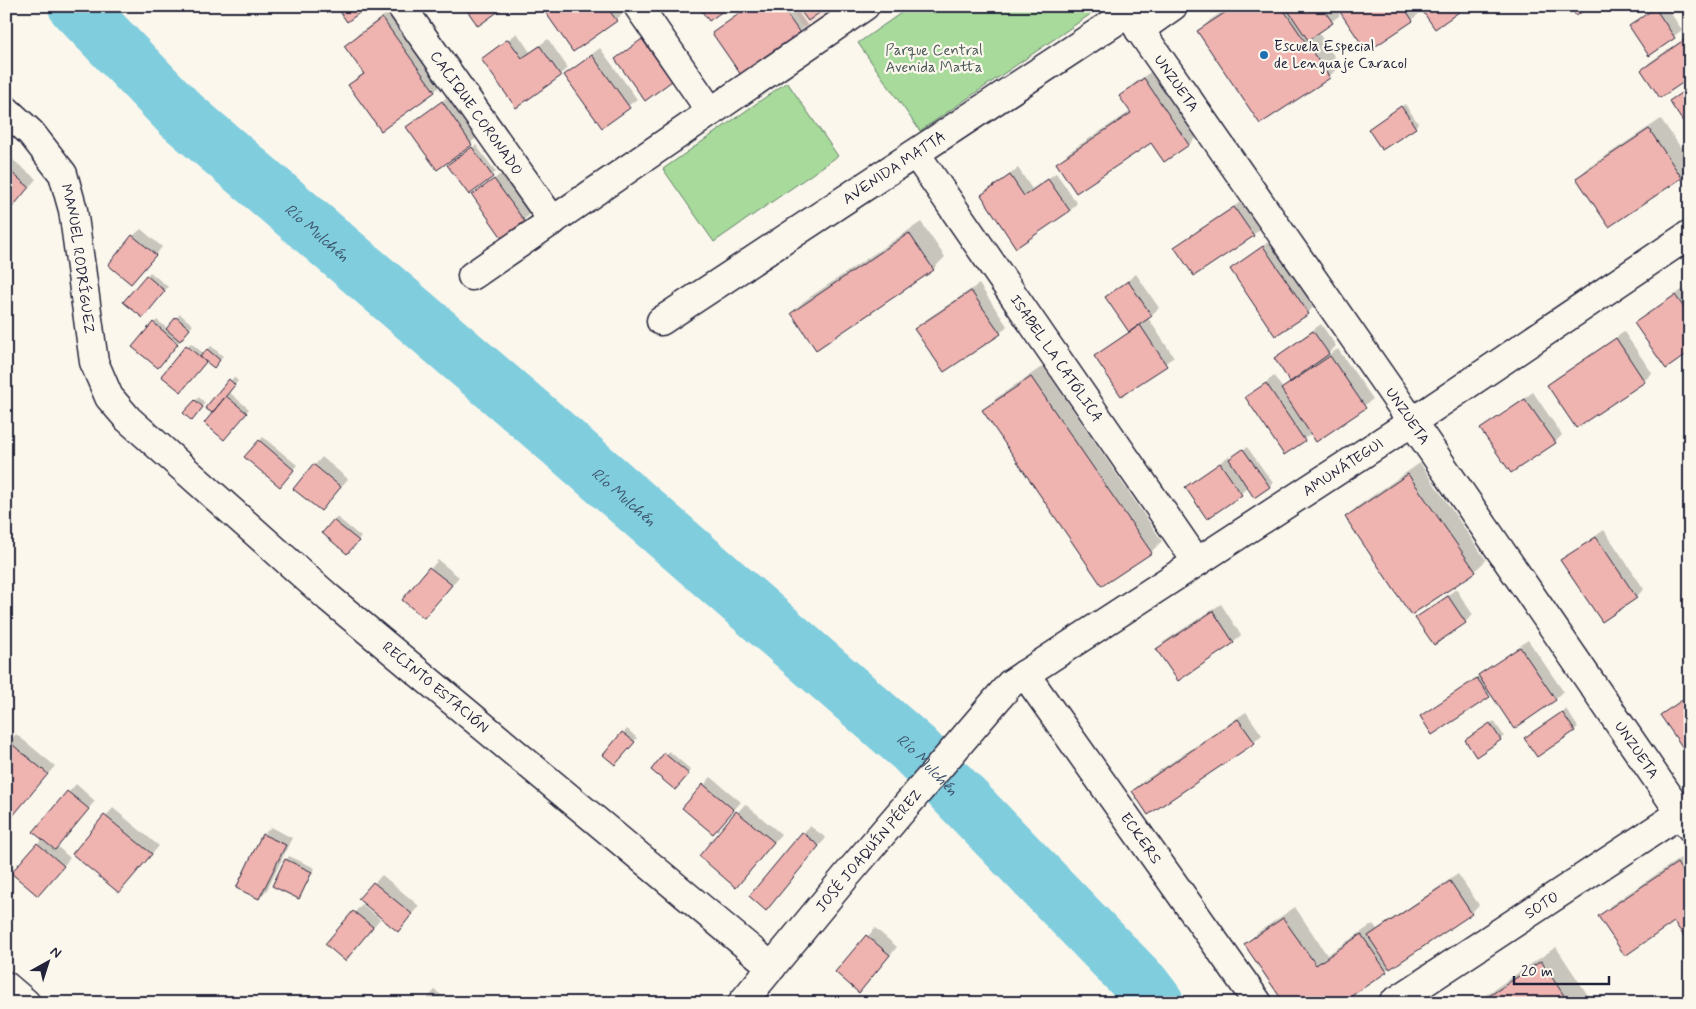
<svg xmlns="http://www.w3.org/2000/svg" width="1696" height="1009" font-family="Mynerve,sans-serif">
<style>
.built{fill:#f7e3da}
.green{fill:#a7da9b;stroke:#647e6b}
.shadow{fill:#0003}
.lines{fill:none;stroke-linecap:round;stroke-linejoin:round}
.river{stroke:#80cdde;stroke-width:56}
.building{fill:#efb3b0;stroke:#22223b}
.minor-casing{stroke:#22223b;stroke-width:31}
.major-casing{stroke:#22223b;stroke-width:31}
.minor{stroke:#fbf7ec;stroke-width:28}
.major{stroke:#fbf7ec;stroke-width:28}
.poi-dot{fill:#1f6fb2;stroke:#fbf7ec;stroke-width:2}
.labels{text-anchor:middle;stroke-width:4.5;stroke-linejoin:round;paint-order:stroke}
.poi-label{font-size:15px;fill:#22223b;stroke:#fbf7ec;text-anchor:start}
.park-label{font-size:15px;fill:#4a5958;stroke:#fbf7ec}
.street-label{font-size:15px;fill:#22223b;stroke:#fbf7ec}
.water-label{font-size:16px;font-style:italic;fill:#3e556c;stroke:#fbf7ec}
</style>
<rect width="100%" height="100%" fill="#fbf7ec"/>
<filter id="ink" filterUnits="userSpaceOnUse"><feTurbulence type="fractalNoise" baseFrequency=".02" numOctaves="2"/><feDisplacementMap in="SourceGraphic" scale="10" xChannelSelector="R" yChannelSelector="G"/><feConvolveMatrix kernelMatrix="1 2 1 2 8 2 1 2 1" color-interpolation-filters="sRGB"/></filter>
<g filter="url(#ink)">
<path class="built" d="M788 6H846L807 34Z"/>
<path class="green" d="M911 6H1101V7L920 131 858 43Z
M787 82 838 156 714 242 663 169Z"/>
<path class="shadow" d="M542 6H619L623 13 616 20Z
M748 6H794L807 25 799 32 713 33Z
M1231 6H1334L1340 15 1318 32 1340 65 1329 77 1199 32 1210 20Z
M1338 6H1463L1458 11 1423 10 1412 20Z
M1657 6H1666L1682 30 1650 54 1631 26Z
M394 8 446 80 435 91 350 85 364 72 346 46 357 35Z
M517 33 530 52 548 39 568 68 517 106 483 59Z
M650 33 678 73 671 80 616 59Z
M1690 35V77L1642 70 1650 62Z
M600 48 637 99 602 126 565 75Z
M1156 68 1200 133 1189 145 1152 141 1058 164 1069 152 1131 111 1121 96 1132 85Z
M1690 86V129L1671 101Z
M450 95 479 136 438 168 408 127Z
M1405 104 1418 123 1415 127 1369 129Z
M1661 119 1690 161V168L1681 177 1609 226 1577 178 1589 167Z
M476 145 496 172 469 193 453 162Z
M6 154 36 179 6 214Z
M1018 168 1032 189 1056 173 1077 203 1070 211 982 195Z
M502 173 532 213 503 236 474 195Z
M1242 201 1261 228 1253 235 1176 247 1184 240Z
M921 222 945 257 933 269 816 348 792 313 804 301Z
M141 229 162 247 139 275 133 236Z
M1271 240 1315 305 1308 313 1231 269Z
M150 272 168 287 146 313 125 301Z
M1136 274 1159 308 1148 318 1174 357 1122 394 1096 357 1130 331 1107 297Z
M979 284 1007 326 1000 333 916 329 924 321Z
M1683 289 1690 298V351L1636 323Z
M180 314 193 325 161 363 154 323 157 320 168 329Z
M1321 324 1336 346 1326 356 1338 349 1373 399 1317 440 1312 433 1285 453 1247 398 1274 376 1283 389 1291 381 1275 358Z
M1624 332 1652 373 1644 381 1576 427 1548 385 1556 378Z
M191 343 204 354 211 346 223 356 214 366 207 360 184 387 187 346Z
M1043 366 1162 541 1151 552 984 410 995 399Z
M234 377 238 381 229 392 249 409 227 435 213 413 207 408Z
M1533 392 1562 435 1555 442 1482 429Z
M199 397 205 403 195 416 185 413Z
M263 437 297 465 283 482 246 457Z
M1247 447 1273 483 1269 486 1249 487 1207 518 1187 487 1229 456 1231 459Z
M322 457 348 479 328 502 295 488Z
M1420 463 1486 560 1475 571 1346 518 1358 506Z
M337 517 361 537 351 549 323 533Z
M1604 530 1644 589 1636 597 1562 560Z
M438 560 459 577 431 609 404 600Z
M1456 589 1473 615 1465 622 1417 618Z
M1221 604 1241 635 1233 642 1158 649 1165 641Z
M1528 640 1563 691 1555 699 1491 693 1422 717Z
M1690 694V756L1662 715Z
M1566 709 1578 727 1574 730 1525 738Z
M1246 712 1262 735 1254 742 1133 791 1141 783Z
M1494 721 1504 736 1500 739 1470 737Z
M6 726 12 731 6 738Z
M627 729 637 738 619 760 605 755Z
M16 734 55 766 6 823 9 742Z
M669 751 691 770 678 785 665 754Z
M711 777 741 802 721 825 704 785Z
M76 784 95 801 57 846 70 858 46 887 13 873 43 838 35 832Z
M745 804 781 834 744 878 700 856Z
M113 808 159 846 119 892 74 854Z
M810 826 826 838 773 901 803 833Z
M271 827 292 838 267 890 259 898 238 887 263 835Z
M1688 853 1690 935 1675 921 1600 916 1611 905Z
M289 856 315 868 299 898 286 860Z
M1458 874 1479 905 1471 913 1338 1003 1246 944 1257 933 1295 907 1327 955 1373 924 1377 929Z
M382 875 419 906 398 930 360 899Z
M362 904 380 919 352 952 327 944Z
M875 928 897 947 867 983 837 972Z
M1556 947 1593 1003H1474Z
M435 990 451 1003H423Z"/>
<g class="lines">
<path class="river" id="s1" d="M76 6 180 114 561 441 914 749 1143 986 1156 1003"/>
</g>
<path class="building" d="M336 6H369L347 22Z
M464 6H506L478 26Z
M541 6H606L617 21 573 52Z
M698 6H730L709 21Z
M750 6H781L800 33 741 75 712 33Z
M797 6H829L808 21Z
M1235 6H1281L1330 78 1260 124 1197 31Z
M1285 6H1321L1333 23 1308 40Z
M1336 6H1403L1413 21 1367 52Z
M1419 6H1455L1459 12 1435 29Z
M1570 6H1590L1576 16Z
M1655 8 1675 38 1649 56 1629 26Z
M382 18 435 92 381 131 348 85 364 74 344 46Z
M1688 37 1690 78 1660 98 1641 70Z
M508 39 522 58 540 46 561 76 516 108 481 59Z
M642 39 672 81 645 101 615 59Z
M592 55 630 108 602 128 564 75Z
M1144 78 1189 145 1164 162 1151 143 1076 193 1056 163 1131 113 1119 96Z
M1690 87V132L1669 101Z
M442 101 472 145 437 170 406 127Z
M1401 106 1416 128 1382 150 1368 129Z
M1649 129 1682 178 1609 227 1576 178Z
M472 147 493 177 469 195 447 165Z
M6 168 29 187 6 215Z
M1010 175 1024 196 1048 179 1070 211 1016 248 981 195Z
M494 179 525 222 502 238 472 195Z
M1234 207 1254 236 1194 276 1174 247Z
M909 233 934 270 816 350 791 313Z
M132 235 156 255 131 284 108 265Z
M1263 246 1309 314 1275 336 1230 269Z
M146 275 165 291 143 318 123 302Z
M1128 281 1152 316 1129 332 1105 297Z
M971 291 1001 334 944 372 914 329Z
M1675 295 1690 316V352L1666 369 1634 323Z
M176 317 190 329 180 341 166 329Z
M153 322 178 344 158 368 132 347Z
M1140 325 1167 366 1121 396 1094 356Z
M1313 331 1329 354 1290 382 1274 358Z
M1616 338 1645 382 1576 428 1547 385Z
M186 345 206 362 181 392 161 376Z
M207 349 220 360 214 368 200 357Z
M1330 356 1366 408 1316 442 1281 389Z
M1031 377 1152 553 1102 586 982 410Z
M229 379 235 385 212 413 205 408Z
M1266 383 1305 441 1284 455 1245 397Z
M226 396 247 413 224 440 204 423Z
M1525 399 1556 443 1511 473 1480 429Z
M195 400 203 407 192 421 183 413Z
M259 440 294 470 280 487 244 457Z
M1243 449 1270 487 1254 498 1229 459Z
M1220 463 1242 495 1207 519 1185 487Z
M313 464 341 487 321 511 293 489Z
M1408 474 1476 572 1411 615 1345 517Z
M333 520 359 541 347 554 322 533Z
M1596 537 1637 598 1602 622 1560 560Z
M429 567 452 585 424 618 402 600Z
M1448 596 1466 623 1434 645 1415 618Z
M1213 611 1234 643 1178 681 1156 649Z
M1520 647 1556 700 1514 729 1478 675Z
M1477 678 1490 697 1432 735 1420 716Z
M1690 695V758L1660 715Z
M1562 712 1575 731 1537 757 1524 738Z
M1238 719 1255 743 1148 815 1132 791Z
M1490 723 1501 740 1476 757 1465 740Z
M622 732 635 742 615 765 603 755Z
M8 741 48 774 6 824V742Z
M664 753 689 774 675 790 651 770Z
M703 784 734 810 713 834 682 808Z
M67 791 89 809 55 850 33 832Z
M736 811 774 842 736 888 699 856Z
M104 815 152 854 119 893 72 854Z
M802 832 819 846 766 911 749 896Z
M262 834 286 845 259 899 236 888Z
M37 843 64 866 38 896 11 873Z
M285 859 312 872 299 899 272 886Z
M1677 863 1690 883V936L1686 939 1674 922 1625 956 1598 916Z
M1450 881 1472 914 1390 969 1368 936Z
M373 882 412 914 398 932 358 899Z
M353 911 373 927 345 961 325 944Z
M1283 918 1316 965 1361 934 1387 972 1341 1003H1284L1244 944Z
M866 935 890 955 859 993 835 972Z
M1541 961 1569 1003H1479Z"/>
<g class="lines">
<defs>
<g id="minor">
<path id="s2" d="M401 6 553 221"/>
<path d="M638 6 711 112"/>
<path id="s3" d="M6 110 31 133 63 174 73 210 94 362 109 397 128 419 329 598 772 967"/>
<path id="s4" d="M916 154 1197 562"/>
<path d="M472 276 865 6"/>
<path id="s5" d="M661 321 1128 13"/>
<path d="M1412 422 1690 234"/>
<path id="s6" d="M1025 674 1258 1003"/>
<path id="s7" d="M1393 1003 1690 807"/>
</g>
<g id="major">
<path id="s8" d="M1123 6 1391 391 1690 827"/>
<path d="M1139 30 1173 6"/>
<path d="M6 986 26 1003"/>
<path id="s9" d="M742 1003 847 875 1010 684 1412 422"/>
</g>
</defs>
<use href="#minor" class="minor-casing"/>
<use href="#major" class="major-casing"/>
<use href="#minor" class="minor"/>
<use href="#major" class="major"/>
</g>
</g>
<circle class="poi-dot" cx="1264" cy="55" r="5"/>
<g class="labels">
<g class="poi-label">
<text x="1274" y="51">Escuela Especial<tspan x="1274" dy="17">de Lenguaje Caracol</tspan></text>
</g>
<g class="park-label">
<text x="934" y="55">Parque Central<tspan x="934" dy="17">Avenida Matta</tspan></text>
</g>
<g class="street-label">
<text dy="5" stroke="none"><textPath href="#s8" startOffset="94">UNZUETA</textPath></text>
<text dy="5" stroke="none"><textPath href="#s2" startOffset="131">CACIQUE CORONADO</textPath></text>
<text dy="5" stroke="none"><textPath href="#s5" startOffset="279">AVENIDA MATTA</textPath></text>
<text dy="5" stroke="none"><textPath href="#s3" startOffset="172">MANUEL RODRÍGUEZ</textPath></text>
<text dy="5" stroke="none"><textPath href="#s4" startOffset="248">ISABEL LA CATÓLICA</textPath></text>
<text dy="5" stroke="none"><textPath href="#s8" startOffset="499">UNZUETA</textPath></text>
<text dy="5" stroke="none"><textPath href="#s9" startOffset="814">AMUNÁTEGUI</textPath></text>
<text dy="5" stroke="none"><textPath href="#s3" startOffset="752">RECINTO ESTACIÓN</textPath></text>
<text dy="5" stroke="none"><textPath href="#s8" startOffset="904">UNZUETA</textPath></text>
<text dy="5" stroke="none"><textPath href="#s6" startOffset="201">ECKERS</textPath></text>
<text dy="5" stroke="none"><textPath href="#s9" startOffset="198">JOSÉ JOAQUÍN PÉREZ</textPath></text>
<text dy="5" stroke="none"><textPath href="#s7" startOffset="178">SOTO</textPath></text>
</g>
<g class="water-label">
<text dy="6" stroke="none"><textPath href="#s1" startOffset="331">Río Mulchén</textPath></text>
<text dy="6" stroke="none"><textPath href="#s1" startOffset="736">Río Mulchén</textPath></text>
<text dy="6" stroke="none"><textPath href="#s1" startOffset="1141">Río Mulchén</textPath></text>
</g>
</g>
<rect width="1696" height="1009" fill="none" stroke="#fbf7ec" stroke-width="25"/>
<rect x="12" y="12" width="1671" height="984" fill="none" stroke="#22223b" stroke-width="2" filter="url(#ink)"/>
<g transform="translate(48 962) rotate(39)" stroke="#fbf7ec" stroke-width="4" paint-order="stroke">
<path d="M0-4L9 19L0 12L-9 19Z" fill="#22223b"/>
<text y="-8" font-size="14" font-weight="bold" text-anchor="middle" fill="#22223b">N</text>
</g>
<path d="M1514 976v8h95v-8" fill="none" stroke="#22223b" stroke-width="2.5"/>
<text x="1521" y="976" font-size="15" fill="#22223b" stroke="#fbf7ec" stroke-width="4" paint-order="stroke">20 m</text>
</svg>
